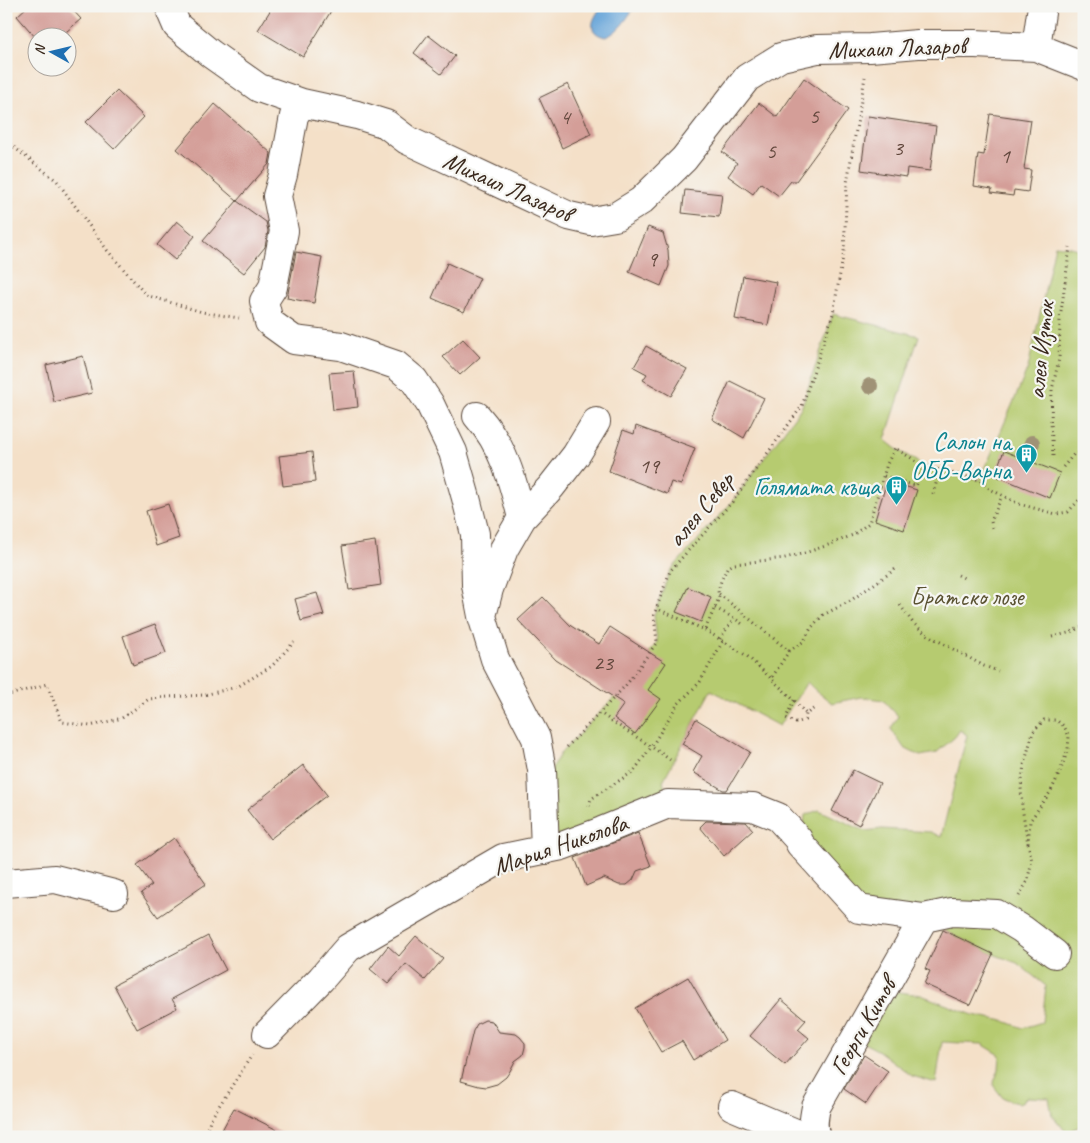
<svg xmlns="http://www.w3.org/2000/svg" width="1090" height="1143" font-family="Caveat,sans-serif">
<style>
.green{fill:#b6cb6f;stroke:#787a46}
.water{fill:#68a5d9;stroke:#52687c}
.building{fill:#d49e98}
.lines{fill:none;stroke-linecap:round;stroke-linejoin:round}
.minor-casing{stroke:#574538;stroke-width:30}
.path{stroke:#574538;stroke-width:3;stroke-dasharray:1 4;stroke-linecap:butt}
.minor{stroke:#fff;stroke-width:28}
.tree{fill:#9f9276}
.labels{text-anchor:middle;stroke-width:4.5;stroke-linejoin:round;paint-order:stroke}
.number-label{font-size:22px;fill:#61473c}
.street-label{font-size:25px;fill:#3b2a1e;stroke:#f6f6f2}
.culture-label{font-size:25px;fill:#0d838f;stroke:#f6f6f2;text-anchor:end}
.park-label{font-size:25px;fill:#5a5232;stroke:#f6f6f2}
</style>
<rect width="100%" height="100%" fill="#f6f6f2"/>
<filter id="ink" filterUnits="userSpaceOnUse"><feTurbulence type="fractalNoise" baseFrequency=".02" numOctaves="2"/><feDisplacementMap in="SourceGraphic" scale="10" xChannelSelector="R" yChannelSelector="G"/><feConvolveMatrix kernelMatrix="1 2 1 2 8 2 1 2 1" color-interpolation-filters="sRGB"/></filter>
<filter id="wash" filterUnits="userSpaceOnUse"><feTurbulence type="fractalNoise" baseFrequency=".0096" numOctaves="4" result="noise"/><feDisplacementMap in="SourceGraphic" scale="20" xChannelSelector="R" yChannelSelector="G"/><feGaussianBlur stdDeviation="1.12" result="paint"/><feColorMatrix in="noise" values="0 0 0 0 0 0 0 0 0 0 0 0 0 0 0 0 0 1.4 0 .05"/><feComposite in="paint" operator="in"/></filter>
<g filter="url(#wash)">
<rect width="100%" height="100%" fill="#f4e0c8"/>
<path class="green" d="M1055 245 1070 247 1084 251V1124L1067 1133 1052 1115 1049 1098 1027 1097 1020 1104 1003 1098 993 1085 999 1069 1000 1055 982 1044 942 1042 936 1083 912 1076 879 1051 862 1042 891 991 921 995 973 1015 1004 1021 1023 1028 1042 1022 1046 986 1017 963 993 954 943 930H926L929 923 1021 929 861 906 802 839 805 815 819 810 865 831 882 829 931 832 941 837 967 735 960 730 955 737 936 753 920 756 904 748 891 729 898 716 883 700 861 697 832 703 814 689 807 682 779 726 711 690 663 781 668 804 562 846 546 810 549 773 560 754 627 684 657 642 654 615 670 571 732 502 798 412 802 406 833 314 919 336 885 440 895 448 924 466 980 480 1028 368Z"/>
<path class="water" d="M602 6H634C630 16 616 35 605 37 585 32 593 18 602 6Z"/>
<g id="blocks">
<path class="building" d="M28 6H69L81 19 59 38H36L17 16Z
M273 6H334L303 57 258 30Z
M428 35 455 56 441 74 414 53Z
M804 78 848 110 796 181H791L779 196 761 183 753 194 728 176 737 163 722 152 759 103 777 117Z
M568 84 591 134 562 148 539 98Z
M117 91 144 117 114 149 86 122Z
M215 104 271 153 269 164 237 201 177 149Z
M990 114 1031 120 1024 169 1031 170 1028 192 1014 190 1013 196 991 193 992 189 974 186 978 154 984 155Z
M868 116 936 126 930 171 907 168 906 177 861 170Z
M685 190 722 194 719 217 682 213Z
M237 201 266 222 268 231 265 247 244 273 203 241Z
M177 221 195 236 175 260 157 245Z
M648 227 663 233 668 250 669 266 661 286 629 272Z
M296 252 322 257 314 303 287 298Z
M447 263 480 278 464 312 432 298Z
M743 276 776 282 768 325 735 319Z
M463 339 480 357 460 375 443 357Z
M646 346 687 369 671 396 643 380 647 374 634 367Z
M83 356 92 393 54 402 46 365Z
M354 371 358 407 333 410 329 373Z
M730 381 764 398 744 438 712 419Z
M636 426 695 448 681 485 671 482 667 494 609 471 623 430 634 434Z
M1004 451 1060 473 1050 498 994 475Z
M312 452 315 482 283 486 279 456Z
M887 481 917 490 904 530 875 520Z
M168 504 179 538 156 546 146 511Z
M375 541 381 585 349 590 342 546Z
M688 587 711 597 701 622 676 612Z
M317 593 324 615 301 621 295 599Z
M543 597 571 626 599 644 610 627 666 663 648 690 661 699 635 734 614 718 624 704 556 660 518 620Z
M155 624 166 653 133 665 123 636Z
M696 719 750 752 727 790H723L693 772 702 756 682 744Z
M303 765 327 795 270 839 247 810Z
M853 770 880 783 859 825 832 811Z
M706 821 746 822 753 830 724 856 700 827Z
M638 833 651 866 637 871 633 880 627 885H619L604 878 586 886 575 858Z
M174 838 206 884 158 917 141 893 152 885 137 865Z
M943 930 993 954 970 1005 924 984 930 971 925 969Z
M208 936 226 970 172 999 177 1008 137 1029 114 985Z
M416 936 443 959 425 980 406 964 388 984 370 969 388 946 399 956Z
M688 977 725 1040 693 1060 682 1041 661 1052 635 1008Z
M781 999 806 1020 798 1029 809 1038 785 1065 750 1036Z
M485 1020 492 1021 499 1032 516 1034 520 1037 525 1043V1047L523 1055 515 1061 510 1071 506 1077 497 1084 486 1087 479 1086 461 1081 473 1031 477 1024Z
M864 1055 888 1071 866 1104 844 1089Z
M234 1108 291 1137H234L222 1130Z"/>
</g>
</g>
<g filter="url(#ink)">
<use href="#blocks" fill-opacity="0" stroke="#574538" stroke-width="1"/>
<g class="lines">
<defs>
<path id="minor" d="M171 6V12L177 26 211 54 259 88 302 103 357 115 386 124 407 140 569 216 591 221 615 217 641 201 684 159 747 78 781 57 817 49 870 48 918 44H975L1036 47 1084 66
M1036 47 1042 6
M302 103 294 116 283 175 277 196 284 231 273 287 264 301 269 322 294 340 341 346 396 365 414 380 430 404 453 452 466 498 475 534 476 585 482 616
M477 416C503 445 513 481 522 518
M545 850 542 770 536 738 495 659 482 616 489 589 504 549 522 518 551 487 576 455 596 422
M6 883 55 879 114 894
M267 1034 321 979 348 948 503 858 562 846 602 831 668 804 753 807 778 817 798 839 800 844 859 909 924 918 952 912 997 914 1022 929 1055 954
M732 1106 805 1137
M816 1137C812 1127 814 1117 816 1107L924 918"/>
</defs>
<use href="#minor" class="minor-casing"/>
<path class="path" d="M6 141 57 181 107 250 146 295 202 312 239 318
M1053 456 1051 422 1052 390 1059 359 1060 319 1070 247
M1063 467 1074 454 1084 453
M884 476 916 486 924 466
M933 494 940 470
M992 528 991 521 1002 496
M958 575 964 578
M719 594 789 651 771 679
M900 605 913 623 926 634 984 666 998 671
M715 608 734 618 744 625
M660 610 705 630 719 598 718 591 721 581 727 568 734 564 785 558 805 553 831 544 853 535 869 523 887 464 895 448 924 466 980 480 990 489 1019 504 1056 514 1068 512 1079 500 1084 503
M705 630 747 656 794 700 806 714 816 707
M1052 637 1068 633 1084 626
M720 639 734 618
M789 651 804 641 811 628 823 615 850 601 897 568
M6 696 47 684 62 722 90 726 122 718 149 699 168 697 204 695 237 687 272 666 294 642
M794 700 786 718 796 723 805 720 806 714
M603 715C625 731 648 743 670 760
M567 747 627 684 657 642 654 615 670 571 732 502 802 406 833 314 844 251 847 183 865 77
M589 806 591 799 634 771 652 746 677 705 700 682 723 641
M1019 896 1027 882 1032 861 1028 844 1022 807 1021 787 1024 765 1033 732 1044 720H1056L1064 726 1069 736 1068 749 1060 772 1051 791 1030 821 1028 844
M205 1137 210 1120 252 1055"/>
<use href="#minor" class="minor"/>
</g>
<g class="tree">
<circle cx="870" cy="386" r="8"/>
<circle cx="1032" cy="443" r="8"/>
</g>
</g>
<defs>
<symbol id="building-pin" viewBox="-11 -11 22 30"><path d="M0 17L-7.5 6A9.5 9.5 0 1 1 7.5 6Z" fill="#0f9aa8" stroke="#f6f6f2"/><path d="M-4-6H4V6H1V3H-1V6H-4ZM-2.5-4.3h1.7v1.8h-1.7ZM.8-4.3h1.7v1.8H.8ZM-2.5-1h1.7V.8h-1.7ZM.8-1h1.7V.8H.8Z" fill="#fff"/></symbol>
</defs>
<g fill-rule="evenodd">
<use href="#building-pin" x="1014" y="442" width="25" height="34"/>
<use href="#building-pin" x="884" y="474" width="25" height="34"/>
</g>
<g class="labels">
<g class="number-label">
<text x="814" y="123">5</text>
<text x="565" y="124">4</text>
<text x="898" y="155">3</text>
<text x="771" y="158">5</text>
<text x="1005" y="163">1</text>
<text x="652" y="266">9</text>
<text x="649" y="473">19</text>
<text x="603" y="670">23</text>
</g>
<g class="street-label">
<text transform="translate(897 47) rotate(-2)" y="9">Михаил Лазаров</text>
<text transform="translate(508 186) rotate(24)" y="9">Михаил Лазаров</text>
<text transform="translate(1040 350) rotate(-84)" y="9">алея Изток</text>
<text transform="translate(700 509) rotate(-50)" y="9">алея Север</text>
<text transform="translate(560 844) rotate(-19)" y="9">Мария Николова</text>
<text transform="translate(862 1026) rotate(-60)" y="9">Георги Китов</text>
</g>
<g class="culture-label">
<text x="1011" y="450">Салон на<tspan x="1011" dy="29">ОББ-Варна</tspan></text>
<text x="880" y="495">Голямата къща</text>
</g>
<g class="park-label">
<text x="967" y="605">Братско лозе</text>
</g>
</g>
<rect width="1090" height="1143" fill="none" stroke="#f6f6f2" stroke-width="25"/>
<g transform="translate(52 52) rotate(278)"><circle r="24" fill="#f6f6f2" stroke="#aba49d"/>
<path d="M0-4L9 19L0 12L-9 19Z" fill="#1f6fb2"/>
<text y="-8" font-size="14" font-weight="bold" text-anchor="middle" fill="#3b2a1e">N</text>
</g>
</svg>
